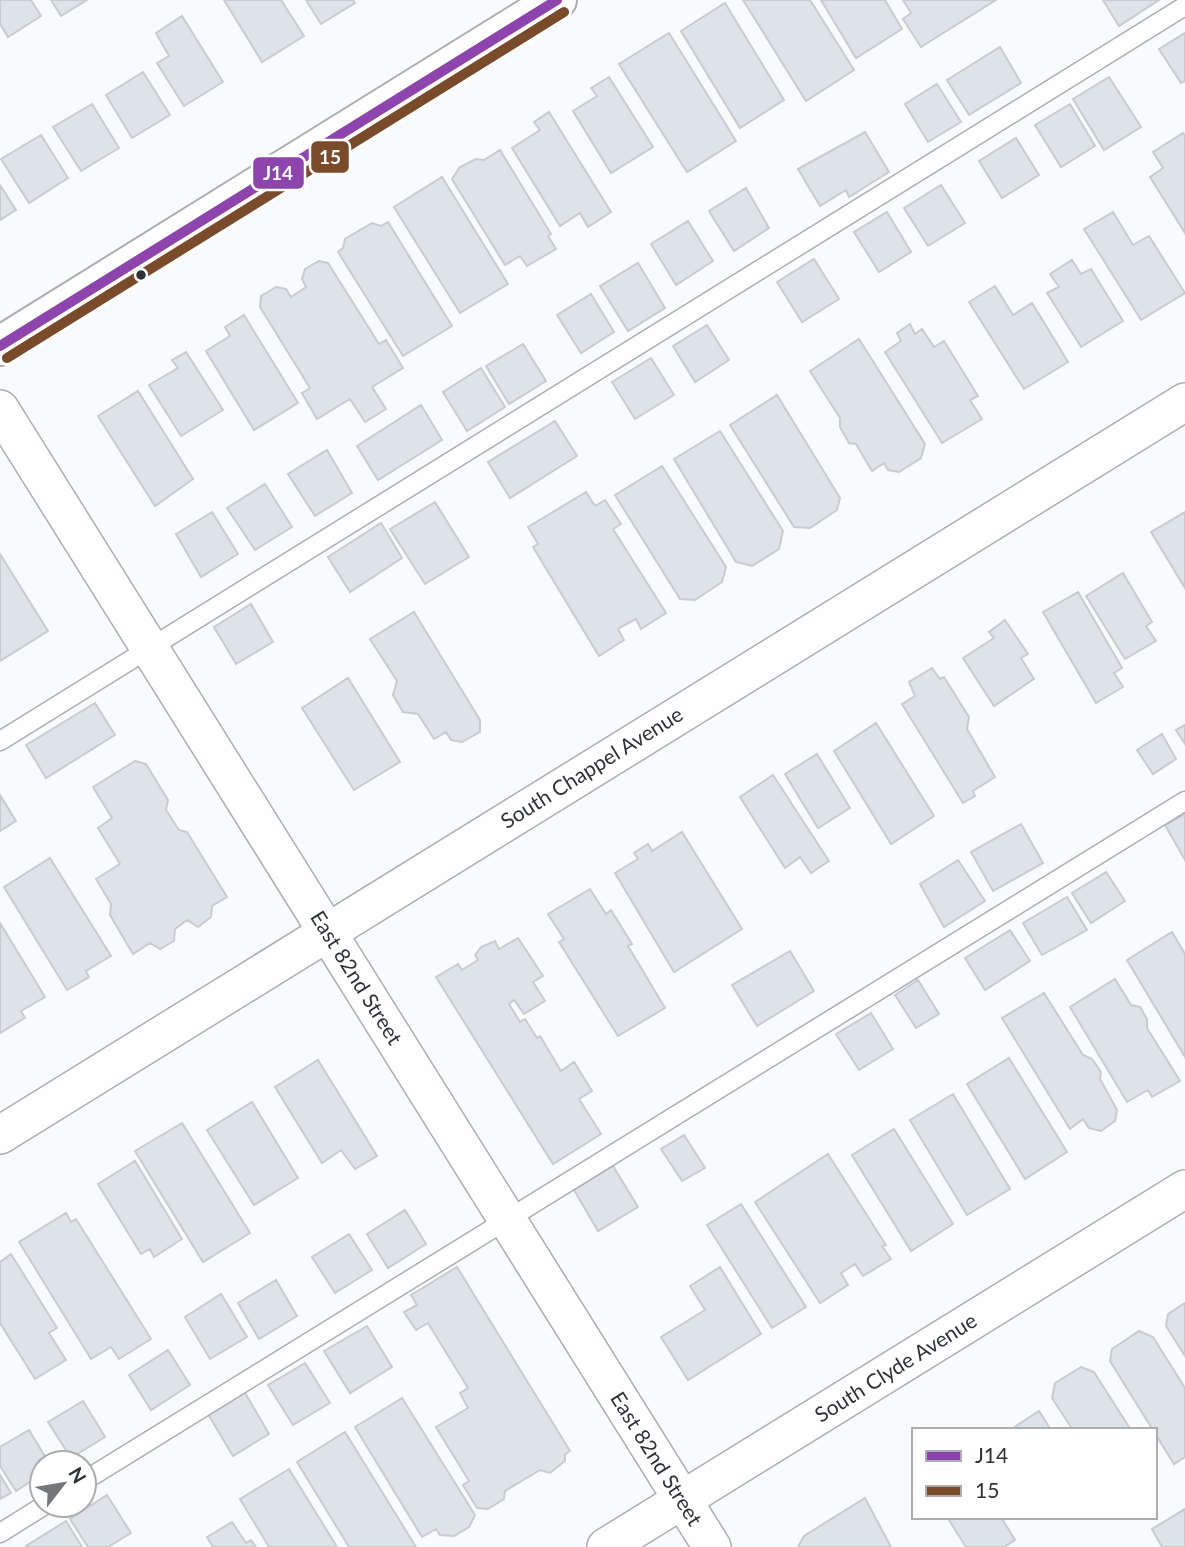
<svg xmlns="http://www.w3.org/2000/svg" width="1185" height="1547" font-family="Lato,sans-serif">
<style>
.building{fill:#dee3ea;stroke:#c9cbce;stroke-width:2}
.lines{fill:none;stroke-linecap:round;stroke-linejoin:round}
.lane-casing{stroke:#acaeb1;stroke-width:21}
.street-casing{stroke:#acaeb1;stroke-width:40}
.secondary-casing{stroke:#acaeb1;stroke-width:42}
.lane{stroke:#fefeff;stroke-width:18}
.street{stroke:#fefeff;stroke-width:37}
.secondary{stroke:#fefeff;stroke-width:38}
.bus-1-casing{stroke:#fff;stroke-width:16}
.bus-2-casing{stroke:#fff;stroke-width:16}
.bus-1{stroke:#8e44ad;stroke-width:10}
.bus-2{stroke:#7a4b2a;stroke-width:10}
.bus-dot{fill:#2e3236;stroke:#fff;stroke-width:2.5}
.labels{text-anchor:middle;stroke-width:7;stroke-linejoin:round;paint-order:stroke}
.street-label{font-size:21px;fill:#2e3236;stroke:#fff}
.line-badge{stroke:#fff;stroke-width:2.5}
.badge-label{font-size:19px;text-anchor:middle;font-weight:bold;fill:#fff}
</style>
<rect width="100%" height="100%" fill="#f9fafc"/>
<path class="building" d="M0 0H31L41 16 8 37 0 24Z
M51 0H87L61 16Z
M224 0H281L304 36 262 62Z
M306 0H353L355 3 321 24Z
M743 0H810L854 70 806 101Z
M821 0H885L902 29 856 58Z
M903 0H996L921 47 903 19 911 13Z
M1103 0H1159L1119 26Z
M725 3 784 100 740 128 681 31Z
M182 16 223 82 184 106 157 63 169 56 156 33Z
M669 33 736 141 687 172 619 64Z
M1185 33V81L1181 83 1159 49Z
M1000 47 1021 83 969 115 947 80Z
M143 72 170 115 132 138 106 95Z
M609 77 653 147 611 173 573 111 597 96 591 88Z
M1109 77 1141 127 1104 150 1073 99Z
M937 84 961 122 928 142 905 104Z
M92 104 119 148 81 171 53 127Z
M1070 104 1095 146 1061 167 1035 125Z
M549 112 611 212 588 227 580 213 560 226 512 148 540 130 534 122Z
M865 132 889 172 849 197 846 190 820 206 798 169Z
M1183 133 1185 135V233L1150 177 1163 168 1153 152Z
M41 135 68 178 29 203 1 159Z
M1016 138 1039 175 1002 198 979 161Z
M500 150 551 234 548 236 556 249 527 266 520 256 505 265 452 179 460 167 476 159 484 160Z
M442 177 508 284 460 313 394 207Z
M0 185 16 210 0 220Z
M941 185 965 223 928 246 904 208Z
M746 188 769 228 734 251 709 211Z
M887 212 911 252 879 272 854 232Z
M1113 212 1133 245 1149 236 1185 293 1141 320 1084 229Z
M688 221 713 261 676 285 651 244Z
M388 222 452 326 403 356 338 252 343 248 345 239 372 223 381 226Z
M814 259 839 299 802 322 777 282Z
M1072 260 1081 274 1091 269 1123 321 1081 347 1047 293 1059 287 1050 274Z
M319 261 328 263 379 344 386 340 403 368 372 387 386 409 365 422 350 399 317 419 302 393 310 388 260 307 261 296 276 287 286 289 291 297 306 287 302 279 305 269Z
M638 263 665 308 628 331 600 286Z
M995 286 1013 315 1032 303 1068 362 1024 389 969 302Z
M591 294 614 332 581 353 557 315Z
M244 315 298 403 254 430 206 351 230 336 225 327Z
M910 324 915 334 922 329 934 347 944 341 978 396 970 400 982 419 942 443 885 352 901 341 897 333Z
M707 325 729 360 695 382 673 346Z
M859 339 925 444 921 458 899 472 888 470 884 463 872 471 856 444 849 443 840 427V418L810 371Z
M523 344 546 381 509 404 486 366Z
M186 352 223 410 181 436 149 385 178 368 172 360Z
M651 358 674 395 635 419 612 382Z
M481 368 505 407 467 431 443 392Z
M138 391 193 479 155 506 98 416Z
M777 395 840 498 837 510 810 528 794 527 730 425Z
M421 405 442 440 378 480 357 446Z
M555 421 577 456 510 498 488 462Z
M720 431 783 531 779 549 752 566 736 562 674 459Z
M327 450 352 493 315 516 288 474Z
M662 466 726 567 722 582 695 600 680 599 615 495Z
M265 484 292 527 255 550 227 508Z
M586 492 595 506 605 500 621 524 613 529 666 613 641 629 636 619 618 629 624 640 599 656 533 547 538 544 528 527Z
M435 502 469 557 425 584 390 529Z
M212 512 238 554 201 577 176 534Z
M1185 512V588L1151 532Z
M381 523 402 558 350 592 328 557Z
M0 554 48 631 0 661Z
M1123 573 1152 622 1146 626 1156 641 1125 659 1086 596Z
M1078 592 1122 668 1114 673 1123 687 1096 703 1043 612Z
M251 604 273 642 236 664 214 627Z
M414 612 480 720V732L462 742 451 740 446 732 434 739 418 714 403 712 393 695 397 681 370 639Z
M1005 620 1028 654 1021 658 1034 679 994 706 963 658 994 638 989 632Z
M932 668 940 679 944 677 969 717 967 729 995 777 973 791 975 796 963 803 902 704 915 696 909 682Z
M348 678 400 762 354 790 302 708Z
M95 703 115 735 46 778 26 745Z
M876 723 934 816 891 844 834 751Z
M1185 725V744L1176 730Z
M1162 734 1176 759 1153 774 1137 750Z
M817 754 850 808 818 828 785 774Z
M135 761 146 764 168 800 166 810 179 830 187 832 227 897 212 906 211 917 198 927 187 920 175 929 174 941 160 949 150 943 133 954 110 915 111 904 96 879 120 864 98 828 112 818 93 787Z
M773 775 829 861 811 873 800 857 785 868 740 797Z
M0 795 16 821 0 831Z
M1185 814V860L1165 825Z
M1021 824 1043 863 993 891 971 852Z
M682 832 742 929 674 972 615 873 638 859 634 853 648 844 652 851Z
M50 858 111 956 86 971 89 977 67 990 4 887Z
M958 860 985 901 944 927 920 884Z
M1106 872 1125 901 1091 923 1072 893Z
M590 889 606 914 611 910 632 944 628 946 665 1008 618 1036 559 942 564 939 548 914Z
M1067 897 1087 930 1042 955 1023 923Z
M0 923 45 997 21 1011 25 1018 0 1033Z
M1010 930 1030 961 985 990 965 958Z
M1172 932 1185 954V1057L1127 960Z
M518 938 543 976 533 982 545 1001 524 1014 514 1000 509 1004 520 1022 525 1019 537 1038 540 1036 561 1071 574 1062 592 1091 579 1099 601 1134 553 1164 436 977 458 964 462 970 478 960 475 955 481 947 495 941 499 949Z
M790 951 814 991 757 1026 732 985Z
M1115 979 1131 1005 1140 1007 1147 1019V1028L1180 1081 1152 1097 1148 1090 1127 1102 1070 1007Z
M918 980 939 1014 916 1028 895 995Z
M1044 993 1083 1055 1092 1059 1101 1072 1100 1079 1117 1110 1115 1121 1101 1131 1089 1128 1083 1119 1070 1129 1002 1018Z
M871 1013 893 1049 859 1070 836 1034Z
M1009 1058 1067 1152 1025 1179 967 1084Z
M318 1060 377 1156 355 1169 341 1150 322 1163 275 1087Z
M953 1094 1010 1189 967 1215 910 1120Z
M252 1102 298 1178 254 1205 207 1130Z
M182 1123 250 1233 203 1262 135 1151Z
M894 1129 953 1224 911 1251 852 1155Z
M684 1135 705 1168 682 1181 661 1149Z
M828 1154 886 1245 882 1246 891 1259 863 1276 855 1264 841 1273 848 1285 820 1303 755 1202Z
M135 1161 182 1239 154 1257 150 1249 141 1254 98 1184Z
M613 1166 638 1207 598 1231 574 1190Z
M741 1204 806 1307 772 1328 707 1225Z
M405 1210 426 1244 388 1268 367 1234Z
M66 1213 71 1222 76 1219 151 1339 119 1359 111 1347 91 1359 19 1242Z
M349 1234 372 1270 335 1293 312 1257Z
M11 1254 57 1328 49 1333 66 1360 35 1379 0 1323V1262Z
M457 1267 570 1451 565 1454V1461L550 1473 540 1470 505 1491 504 1499 488 1509 477 1508 463 1485 469 1481 436 1427 468 1408 460 1393 468 1388 428 1323 416 1330 404 1312 417 1305 411 1295Z
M720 1267 761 1334 688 1380 661 1337 705 1310 690 1286Z
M276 1280 297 1316 259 1339 238 1303Z
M221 1294 247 1337 210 1359 185 1317Z
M1185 1303V1356L1166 1326 1168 1314Z
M367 1326 392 1367 350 1393 324 1351Z
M1139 1331 1153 1337 1185 1388V1457L1174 1464 1110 1361 1112 1349Z
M168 1350 190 1385 151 1410 129 1375Z
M305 1363 330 1403 293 1425 268 1385Z
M1081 1367 1094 1372 1131 1430H1073L1052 1398 1055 1383Z
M244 1391 269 1434 233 1456 208 1414Z
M402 1398 475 1515 469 1527 454 1536 440 1535 436 1529 422 1537 355 1427Z
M83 1401 105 1437 71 1458 48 1422Z
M1039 1411 1051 1430H1010Z
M29 1430 49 1463H42V1474L16 1491 0 1466V1447Z
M345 1432 416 1547H349L297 1462Z
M289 1469 337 1547H269L240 1499Z
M0 1475 11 1493 0 1499Z
M107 1495 131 1533 108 1547H88L70 1519Z
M865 1498 891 1547H798L804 1536Z
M1185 1509V1547H1162L1152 1529Z
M947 1517H1001L1015 1540 1004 1547H966Z
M66 1521 82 1547H27L26 1546Z
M232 1522 246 1543 251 1540 256 1547H213L207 1537Z"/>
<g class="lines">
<defs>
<path id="lane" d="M0 741 1185 6
M84 1481 1185 801
M0 1533 45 1505"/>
<path id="street" d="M0 409 712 1547
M0 1135 1185 402
M606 1547 1185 1189"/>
<path id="secondary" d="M0 346 557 0"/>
</defs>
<use href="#lane" class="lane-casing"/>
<use href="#street" class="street-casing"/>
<use href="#secondary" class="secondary-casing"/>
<use href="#lane" class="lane"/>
<use href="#street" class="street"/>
<use href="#secondary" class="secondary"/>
<defs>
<path id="bus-1" d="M0 346 557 0"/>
<path id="bus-2" d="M7 358 564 12"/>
</defs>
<use href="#bus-1" class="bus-1-casing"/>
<use href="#bus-2" class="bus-2-casing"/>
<use href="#bus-1" class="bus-1"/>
<use href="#bus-2" class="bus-2"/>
</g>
<circle class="bus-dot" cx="141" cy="275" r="6"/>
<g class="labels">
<g class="street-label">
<text transform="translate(592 768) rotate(-32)" y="7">South Chappel Avenue</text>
<text transform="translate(356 978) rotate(58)" y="7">East 82nd Street</text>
<text transform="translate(896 1368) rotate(-32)" y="7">South Clyde Avenue</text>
<text transform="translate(656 1459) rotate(58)" y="7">East 82nd Street</text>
</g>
</g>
<g class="line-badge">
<rect x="310" y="140" width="40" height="34" rx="7" fill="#7a4b2a"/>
<rect x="252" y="156" width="53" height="34" rx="7" fill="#8e44ad"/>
</g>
<g class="badge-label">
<text x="330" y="164">15</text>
<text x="278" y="180">J14</text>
</g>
<rect x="912" y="1428" width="245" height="91" fill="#ffffff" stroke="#abadaf" stroke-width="2"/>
<rect x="926" y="1451" width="35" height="10" fill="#8e44ad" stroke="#abadaf" stroke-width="2"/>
<text x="975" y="1463" font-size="21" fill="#2e3236">J14</text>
<rect x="926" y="1486" width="35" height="10" fill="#7a4b2a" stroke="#abadaf" stroke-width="2"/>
<text x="975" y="1498" font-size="21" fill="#2e3236">15</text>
<g transform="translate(63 1484) rotate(59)"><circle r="33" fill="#ffffff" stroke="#abadaf" stroke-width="2"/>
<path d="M0-5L12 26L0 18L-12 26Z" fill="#75787b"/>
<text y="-10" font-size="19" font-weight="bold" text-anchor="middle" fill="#2e3236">N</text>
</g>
</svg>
